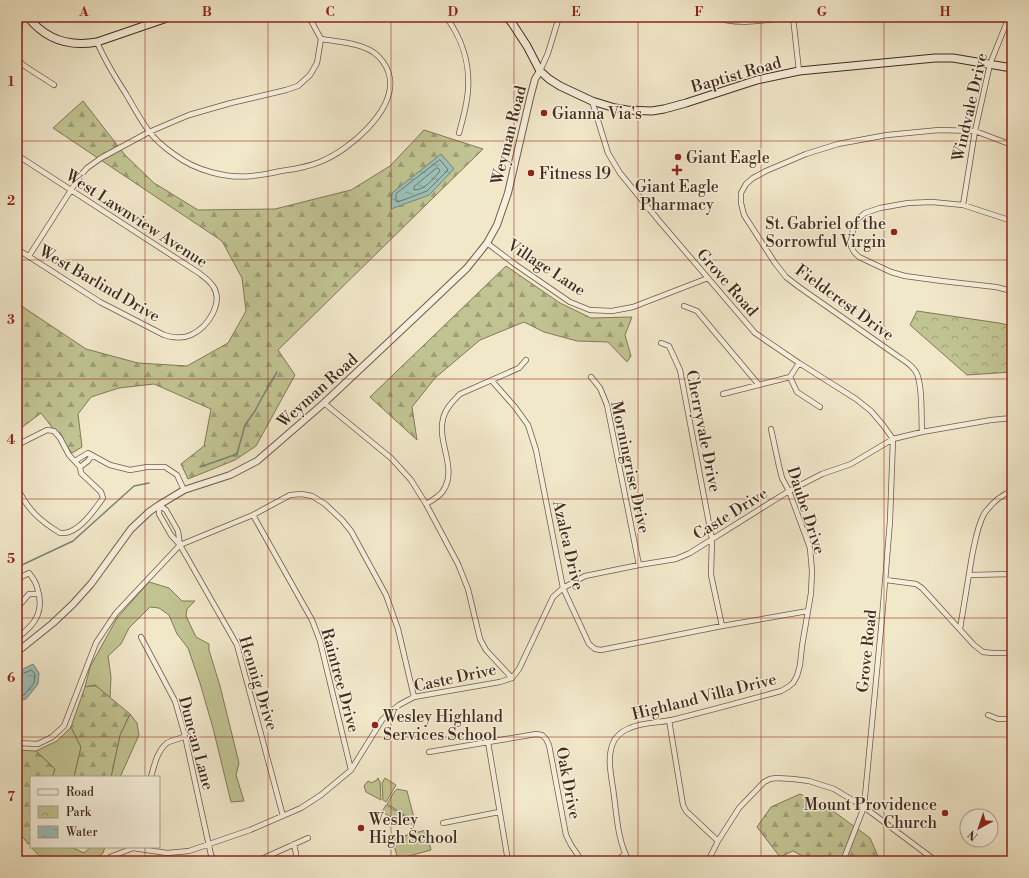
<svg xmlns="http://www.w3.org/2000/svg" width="1029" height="878" font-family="'Libre Bodoni',serif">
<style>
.grass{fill:#c1c392;stroke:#827858}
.forest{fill:url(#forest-firs);stroke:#827858}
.park{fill:url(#park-crowns);stroke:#827858}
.water{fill:url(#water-ripples);stroke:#78847a}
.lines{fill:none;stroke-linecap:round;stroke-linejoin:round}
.shore{stroke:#70766a;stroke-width:1}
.stream{stroke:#78847a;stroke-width:1.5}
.minor-casing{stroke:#6f5b49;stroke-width:6}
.tertiary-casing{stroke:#6f5b49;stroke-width:8}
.secondary-casing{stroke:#442c1e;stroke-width:9}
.minor{stroke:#f6efdc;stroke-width:4.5}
.tertiary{stroke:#f6efdc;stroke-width:6}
.secondary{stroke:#f6efdc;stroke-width:7}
.grid{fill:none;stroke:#8f2418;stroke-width:1;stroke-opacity:0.55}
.poi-dot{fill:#8f2418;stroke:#f6efdc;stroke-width:1.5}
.labels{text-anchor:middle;stroke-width:3;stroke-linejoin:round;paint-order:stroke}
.street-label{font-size:16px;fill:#442c1e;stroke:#f6efdc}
.poi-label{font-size:16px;fill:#442c1e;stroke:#f6efdc;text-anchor:start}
.neatline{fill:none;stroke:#8f2418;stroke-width:1.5}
.grid-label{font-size:13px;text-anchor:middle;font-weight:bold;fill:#8f2418}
</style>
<defs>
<pattern id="forest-firs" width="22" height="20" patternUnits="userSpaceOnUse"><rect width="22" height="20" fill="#c1c392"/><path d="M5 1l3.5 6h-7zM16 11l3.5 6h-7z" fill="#9e9f77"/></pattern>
<pattern id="park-crowns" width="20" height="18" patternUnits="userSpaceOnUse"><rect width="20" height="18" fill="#c1c392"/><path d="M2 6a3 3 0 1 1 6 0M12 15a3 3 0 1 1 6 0" fill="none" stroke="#9e9f77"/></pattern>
<pattern id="water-ripples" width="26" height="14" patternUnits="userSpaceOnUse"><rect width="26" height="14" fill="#9bbfb7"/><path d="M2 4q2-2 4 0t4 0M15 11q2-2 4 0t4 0" fill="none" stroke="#809b94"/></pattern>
</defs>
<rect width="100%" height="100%" fill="#f1e7c9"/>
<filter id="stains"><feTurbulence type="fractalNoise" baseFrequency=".005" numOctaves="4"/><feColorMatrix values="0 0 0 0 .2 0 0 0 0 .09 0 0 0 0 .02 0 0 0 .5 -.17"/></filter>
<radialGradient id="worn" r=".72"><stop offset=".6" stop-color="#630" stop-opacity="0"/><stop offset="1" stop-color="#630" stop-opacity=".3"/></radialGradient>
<path class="grass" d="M149 582 169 588 182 601H195L187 609 186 616 196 637 209 644V650L220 686 239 763 236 775 244 801 231 802 213 728 200 683 188 648 177 634 169 615 159 608 150 607 129 628 121 644 108 656 111 677 110 698 95 685 85 687 90 667 117 618Z
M130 714 137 723 139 735 120 777H111L120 735Z
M71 727 81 747 74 777H52L55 769 36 751 57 741Z
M378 778 380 782 381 800 366 792 364 786 368 781 372 783 374 781H376Z
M385 778 396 785 386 802 383 800 382 783Z
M397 789 407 791 414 818 411 819 387 804 394 792Z
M386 805 411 820H414L415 824H411L404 821 401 823 382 812Z
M426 830 431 850 398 859 392 839Z
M31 847H71L84 853 91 847H105L103 853 93 861H44Z"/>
<path class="forest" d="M83 101 125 155 154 183 198 210 275 209 351 190 390 166 424 130 483 149 278 350 295 375 256 446 235 460 188 479 181 464 204 446 211 409 154 384 119 388 91 397 78 414 82 447 72 453 41 413 17 431V303L86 349 138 363 187 366 228 343 246 311 242 278 222 241 53 128Z
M506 266 560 303 591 318 632 317 625 335 631 356 627 362 608 342 577 341 544 332 524 322 480 340 435 378 412 407 417 440 370 397Z
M95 685 130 714 120 735 111 777H74L81 747 71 727 85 687Z
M17 750 36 751 55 769 52 777H31V843L28 844 17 829Z
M800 794 833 811 870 838 880 861H812L793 851 780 857 757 827 771 807Z"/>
<path class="park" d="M917 311 999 323 1012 326V372L967 375 910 325Z"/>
<path class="water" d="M441 154 454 169 429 195 391 209 392 193Z
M33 664 39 673 38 684 26 699 17 701V672Z"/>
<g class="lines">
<path class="shore" d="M440 160 447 168 448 170 427 191 398 202 396 201V194Z
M437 168 439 169 440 171C433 179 425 190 414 190V187Z
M17 675H20L31 670 35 674 34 683 24 695 17 697"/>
<path class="stream" d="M200 467 237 454 245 425 255 411 264 394 277 372
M17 569 24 564 73 541 134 486 149 483"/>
<defs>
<path id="minor" d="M446 17C462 38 470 64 468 90 467 105 463 119 459 133
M714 17C738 26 765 20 789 17
M793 17 799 71
M97 42C105 61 115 77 126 94 133 106 140 119 148 130 155 140 165 148 175 155 195 170 226 179 252 176 262 175 272 173 281 171 295 169 309 167 322 161 349 150 394 112 390 79 389 71 384 62 378 56 365 43 339 42 321 39
M17 47 21 17
M17 50 19 60 23 65 54 85
M540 71 548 53 559 17
M592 101 608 153 620 173 660 222 755 333 799 363 856 399 871 411 883 425 893 439 890 521 882 618 864 807 843 861
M17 155 199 273C204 277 210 281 213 286 224 303 208 327 191 335 182 339 173 338 164 335L100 302 17 249
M963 205 975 131 990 64 1009 17
M1012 221 963 205 932 202 908 203 880 208 865 213 859 218 854 227 851 237V246L854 252 859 257 891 272 905 276 942 281 996 287 1012 291
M487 243 516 265 570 302 590 310 612 311 633 307 708 278
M29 256 71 190 81 175 87 168 101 158 149 132 189 115 231 103 286 90 298 86 310 75 317 63 321 39 309 17
M684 306 697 311 759 385
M661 343 669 346 680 370 712 539 711 575 722 626
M591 377 600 388 607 405 639 565
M790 377 797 392 820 407
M492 381 515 407 528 425 536 450 563 588 589 644 595 649 601 650 722 626 808 611
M723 394 790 377 799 363
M324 403 391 458 411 480 426 504 458 564 468 589 480 639 486 650 512 678
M922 432C921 417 923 384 916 372 912 365 905 361 899 357L799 287 786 277 775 263 744 215 741 203V193L746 184 753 178 766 171 806 154 838 144 887 135 939 130 975 131 1012 145
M17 445 47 430 54 431 60 438 69 455 80 467 81 473 101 492 103 498C95 509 83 527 69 532 67 533 63 533 60 533 40 521 27 509 17 487
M75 461 88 453 110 465 130 470 147 467H165L177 475 184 490
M80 467 88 461 92 455
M426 504C431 501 439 497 443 491 458 469 437 443 443 419 445 409 453 401 460 394L519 368 526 360
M159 505V514L171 535 180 545 237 645 283 816
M159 505 166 510 178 531 180 545
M253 515 312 620 320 641 351 770
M969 575 1012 574
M17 579 29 573C32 577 36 582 37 587 45 611 36 624 17 638
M886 580 916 584 922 588 974 645 983 652 992 653H1012
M17 608 29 594H38
M960 629C964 604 968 580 972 556 975 542 977 527 984 514 991 504 1001 495 1012 491
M141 637 175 701 185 736 211 855 215 861
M988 715 998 719H1012
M669 720 683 805 686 811 718 841
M488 742 508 861
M17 743 38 744 52 737 64 726 96 643 116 613 180 545 253 515 290 495 302 494 312 496 325 504 342 520 351 531 386 595 398 629 414 697
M429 752 536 734 542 735 546 739 549 745 566 835 571 845 582 861
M151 777C154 766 157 751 167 743 172 740 180 739 185 736
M443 823 499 812
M294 844 296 854 295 861
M268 856 278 861
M106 861 110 857 133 848 167 853 189 851 250 830 301 808 321 795 351 770 382 720 389 713 399 705 414 697 500 682 512 678 519 669 553 597 563 588 585 576 639 565 676 559 690 553 789 491 822 474 851 464 893 439 922 432 991 420 1012 418
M257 861 308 838
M616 861 625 854
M629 861C618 842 617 818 614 796 612 777 605 756 615 739 619 734 624 730 630 728 643 722 658 723 672 720 708 711 745 701 781 691L788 687 793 683 797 676 800 665 802 646 811 593 812 571 810 548 789 491 782 478 779 466 771 429
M708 861 718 841 739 808 764 782 770 779 776 778 793 779 809 781 834 789 864 807 936 861"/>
<path id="tertiary" d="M17 652 53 623 73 604 91 584 131 529 149 512 159 505 184 490 230 475 257 461 324 403 426 307 467 268 487 243 497 225 508 193 530 98 535 79 540 71"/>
<path id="secondary" d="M28 17C46 40 69 47 97 42L170 17
M507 17 512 23 527 46 540 71 549 79 560 86 592 101 615 108 627 110 652 111 664 109 686 103 757 80 799 71 935 58H953L1012 68"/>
</defs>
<use href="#minor" class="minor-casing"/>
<use href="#tertiary" class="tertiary-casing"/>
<use href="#secondary" class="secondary-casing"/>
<use href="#minor" class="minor"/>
<use href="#tertiary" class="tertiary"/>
<use href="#secondary" class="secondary"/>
</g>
<path class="grid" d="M145 17V777M268 17V861M391 17V861M514 17V861M638 17V861M761 17V861M884 17V861M17 141H1012M17 260H1012M17 379H1012M17 499H1012M17 618H1012M17 737H1012M145 847V861"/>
<g class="poi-dot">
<circle cx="544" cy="113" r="4"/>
<circle cx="678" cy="157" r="4"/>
<path d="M675 164h4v4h4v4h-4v4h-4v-4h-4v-4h4z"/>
<circle cx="531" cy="173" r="4"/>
<circle cx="894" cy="232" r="4"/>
<circle cx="375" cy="725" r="4"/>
<circle cx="945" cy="813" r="4"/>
<circle cx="361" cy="828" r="4"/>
</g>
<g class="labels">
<g class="street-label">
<text transform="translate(736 74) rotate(-16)" y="6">Baptist Road</text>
<text transform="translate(969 107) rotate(-77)" y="6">Windvale Drive</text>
<text transform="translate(508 135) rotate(-76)" y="6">Weyman Road</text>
<text transform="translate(137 218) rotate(33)" y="6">West Lawnview Avenue</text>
<text transform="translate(547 267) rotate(33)" y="6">Village Lane</text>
<text transform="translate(728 282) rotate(49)" y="6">Grove Road</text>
<text transform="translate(100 283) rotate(30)" y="6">West Barlind Drive</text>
<text transform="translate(845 302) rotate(36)" y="6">Fieldcrest Drive</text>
<text transform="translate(317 390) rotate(-42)" y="6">Weyman Road</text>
<text transform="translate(704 431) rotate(79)" y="6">Cherryvale Drive</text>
<text transform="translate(631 467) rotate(78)" y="6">Morningrise Drive</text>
<text transform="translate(807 510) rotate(72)" y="6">Daube Drive</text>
<text transform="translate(730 513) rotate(-32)" y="6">Caste Drive</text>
<text transform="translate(569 545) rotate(77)" y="6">Azalea Drive</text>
<text transform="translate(866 651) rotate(-84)" y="6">Grove Road</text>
<text transform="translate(455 677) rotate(-12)" y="6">Caste Drive</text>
<text transform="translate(341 680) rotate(75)" y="6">Raintree Drive</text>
<text transform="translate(259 683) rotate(73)" y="6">Hennig Drive</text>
<text transform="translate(704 696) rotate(-14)" y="6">Highland Villa Drive</text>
<text transform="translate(197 743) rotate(75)" y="6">Duncan Lane</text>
<text transform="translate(569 783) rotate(79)" y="6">Oak Drive</text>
</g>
<g class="poi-label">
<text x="552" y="119">Gianna Via's</text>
<text x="686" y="163">Giant Eagle</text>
<text x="539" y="179">Fitness 19</text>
<text x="677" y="192" text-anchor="middle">Giant Eagle<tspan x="677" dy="18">Pharmacy</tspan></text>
<text x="886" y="229" text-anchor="end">St. Gabriel of the<tspan x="886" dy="18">Sorrowful Virgin</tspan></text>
<text x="383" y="722">Wesley Highland<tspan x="383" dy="18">Services School</tspan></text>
<text x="937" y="810" text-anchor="end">Mount Providence<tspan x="937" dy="18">Church</tspan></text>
<text x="369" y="825">Wesley<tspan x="369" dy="18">High School</tspan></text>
</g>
</g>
<rect width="1029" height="878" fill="none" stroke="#f1e7c9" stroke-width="44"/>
<rect x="30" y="776" width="130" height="72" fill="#f6efdc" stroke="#afa190"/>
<rect x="38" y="789" width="20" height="6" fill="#f6efdc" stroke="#afa190"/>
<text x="66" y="796" font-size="12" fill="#442c1e">Road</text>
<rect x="38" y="806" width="20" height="12" fill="url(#park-crowns)" stroke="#afa190"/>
<text x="66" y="816" font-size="12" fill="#442c1e">Park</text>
<rect x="38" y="826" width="20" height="12" fill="url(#water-ripples)" stroke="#afa190"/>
<text x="66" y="836" font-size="12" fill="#442c1e">Water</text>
<g transform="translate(979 828) rotate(220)"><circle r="19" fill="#f6efdc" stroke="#afa190"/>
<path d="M0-3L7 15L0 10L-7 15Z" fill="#8f2418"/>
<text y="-6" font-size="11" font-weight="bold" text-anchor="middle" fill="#442c1e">N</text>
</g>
<rect x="22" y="22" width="985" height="834" class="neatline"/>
<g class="grid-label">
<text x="84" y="16">A</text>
<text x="207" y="16">B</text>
<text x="330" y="16">C</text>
<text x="453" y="16">D</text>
<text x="576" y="16">E</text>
<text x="699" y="16">F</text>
<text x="822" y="16">G</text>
<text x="945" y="16">H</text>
<text x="11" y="86">1</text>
<text x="11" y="205">2</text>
<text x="11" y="324">3</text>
<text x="11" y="444">4</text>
<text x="11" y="563">5</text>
<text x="11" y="682">6</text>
<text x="11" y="801">7</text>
</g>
<rect width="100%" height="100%" filter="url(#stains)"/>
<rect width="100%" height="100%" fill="url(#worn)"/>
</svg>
